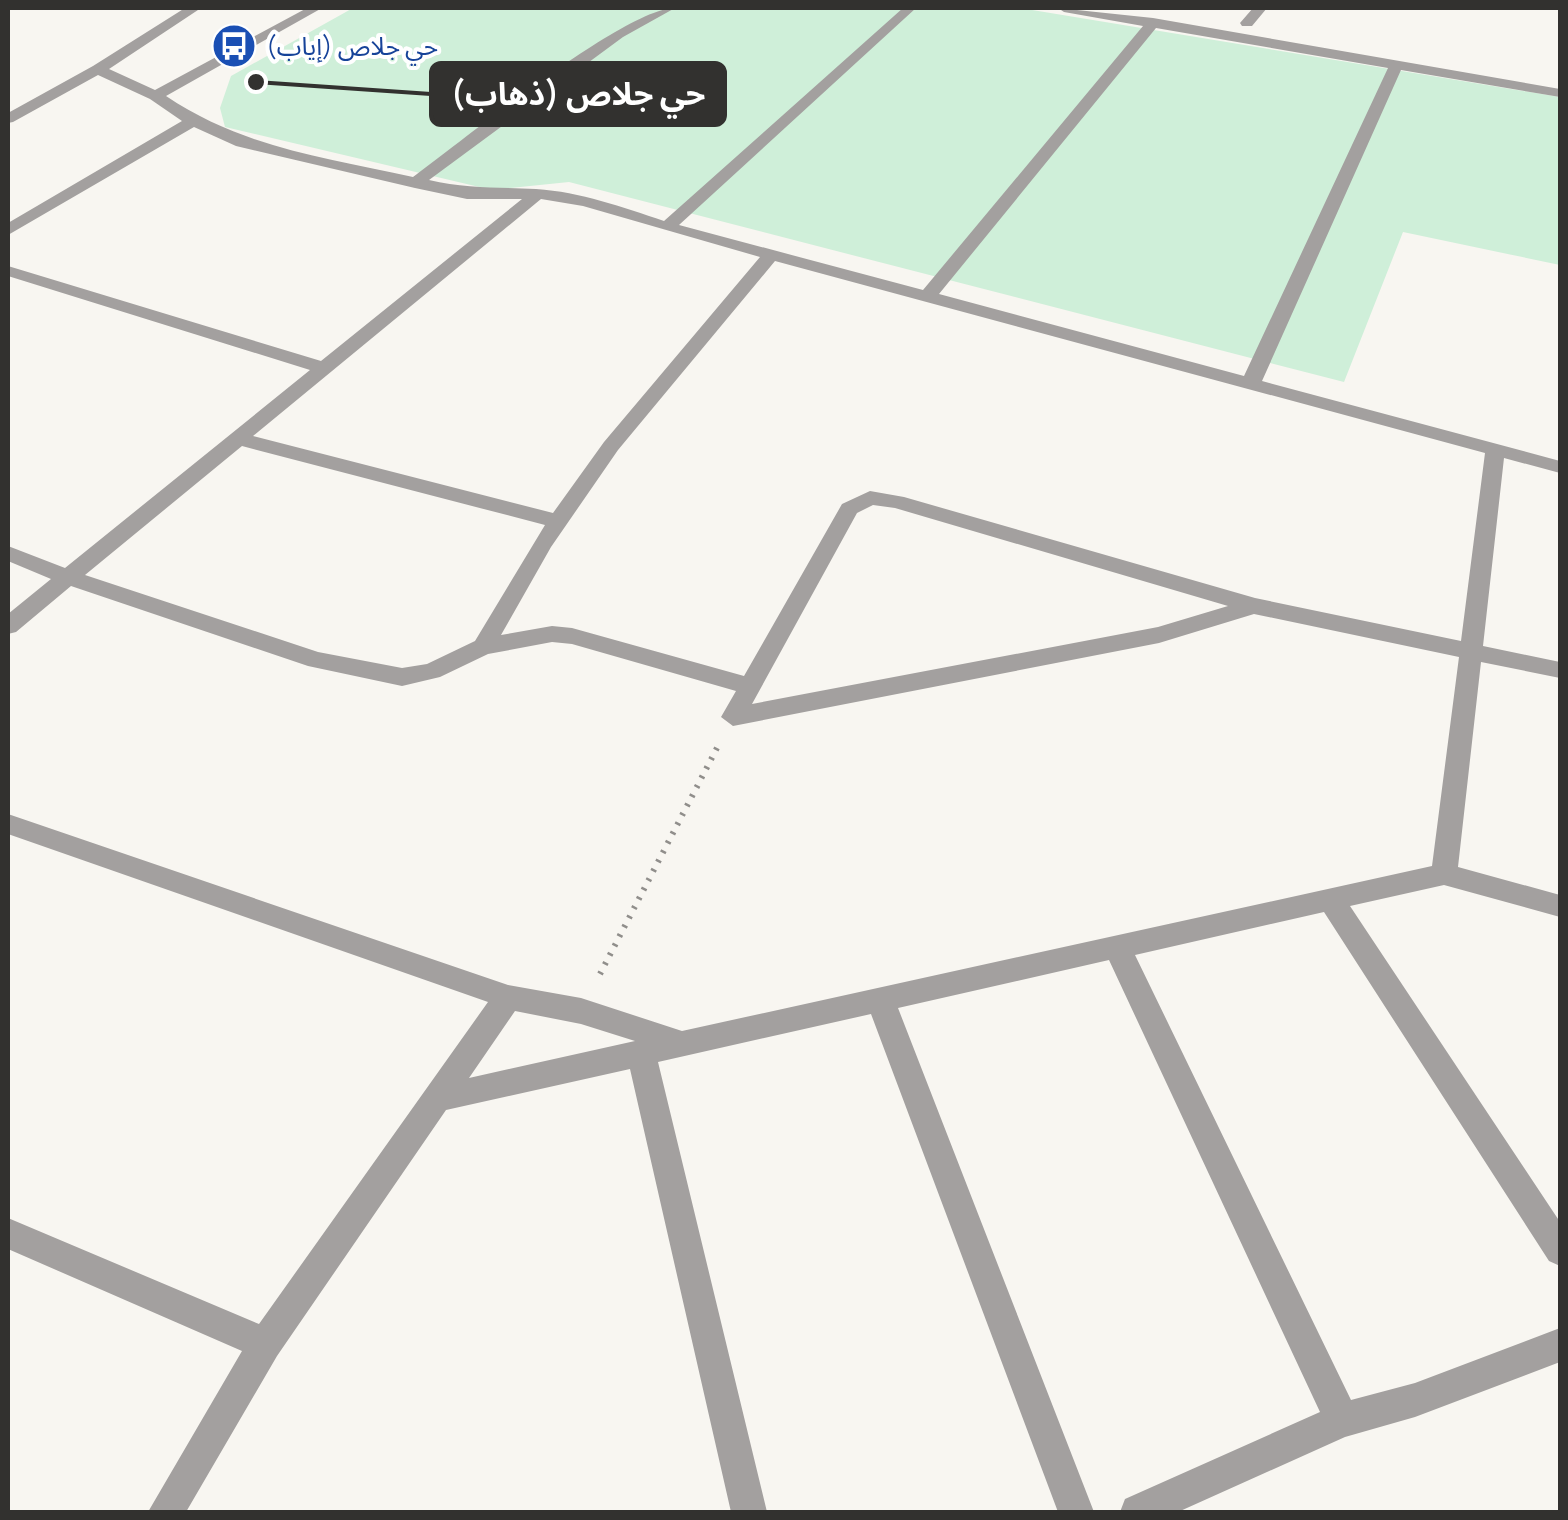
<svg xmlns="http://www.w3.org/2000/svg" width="1568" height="1520" font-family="Manrope,'Noto Sans Arabic',sans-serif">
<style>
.green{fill:#cfefd9}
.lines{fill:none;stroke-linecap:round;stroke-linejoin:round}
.path{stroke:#908e8b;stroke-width:6;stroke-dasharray:2.5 8;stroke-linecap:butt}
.minor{fill:#a3a09f;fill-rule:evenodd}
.labels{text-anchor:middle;stroke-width:8;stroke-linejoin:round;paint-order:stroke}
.far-transit-label{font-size:25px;fill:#164399;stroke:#fff;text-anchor:start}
.leader{fill:none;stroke:#32312f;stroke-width:4}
.callout-dot{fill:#32312f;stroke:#fff;stroke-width:4}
.callout{fill:#32312f;stroke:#32312f;stroke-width:4}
.callout-label{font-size:32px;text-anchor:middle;font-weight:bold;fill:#fff}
</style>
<rect width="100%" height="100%" fill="#f8f6f1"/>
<path class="green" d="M353 8H1020L1560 97V265L1403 232 1344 382 569 182 492 190 225 127 220 108 231 76Z"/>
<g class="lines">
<path class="path" d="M600 974 718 746"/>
<path class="minor" d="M185 8H201L109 69 155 90 307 8H322L166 96C244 148 323 157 413 177 462 141 625 8 675 8L623 37 429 180C466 189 499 187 536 189 581 192 622 207 664 221L903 8H916L679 225 923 290 1143 26 1064 12 1058 8 1153 18 1560 89V97L1401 70 1262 381 1560 461V473L1504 458 1483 646 1560 662V678L1481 662 1458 867 1560 895V917L1444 885 1350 906 1560 1222V1266L1549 1261 1324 912 1135 955 1351 1400 1415 1383 1560 1328V1362L1415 1417 1345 1437 1178 1512H1120L1125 1499 1320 1412 1109 960 898 1008 1094 1512H1058L871 1014 658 1062 767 1512H731L630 1069 446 1110 277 1356 186 1512H148L242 1351 8 1249V1218L259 1324 488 1002 8 834V814L508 985 581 998 682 1031 1432 866 1459 657 1254 614 1159 643 733 726 721 717 736 691 572 644 552 642 488 654 440 677 402 686 308 666 71 586 16 632 8 634V614L51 579 8 561V546L65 568 310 370 8 276V266L321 361 522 199H467L415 188 236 146 194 127 8 235V223L182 121 150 99 98 75 13 122 8 123V113L93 66ZM1156 28 1388 68 1244 376 939 294ZM541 199 583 206 760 257 604 442 553 513 253 436ZM775 261 1485 453 1461 641 1255 598 904 497 870 491 842 504 744 676 572 628 552 626 501 635 551 547 618 450ZM242 446 545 525 475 641 427 664 402 668 318 652 85 575ZM873 505 895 508 1228 606 1158 627 752 704 857 513ZM515 1011 581 1024 635 1041 469 1078Z
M1253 8H1267L1252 26H1242L1240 23Z"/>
</g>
<defs>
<symbol id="bus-disc" viewBox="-11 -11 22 22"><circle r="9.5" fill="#1a4fb4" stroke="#fff"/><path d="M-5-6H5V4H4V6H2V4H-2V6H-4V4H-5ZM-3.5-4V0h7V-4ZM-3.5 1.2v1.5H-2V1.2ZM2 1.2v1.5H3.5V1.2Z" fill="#fff"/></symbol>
</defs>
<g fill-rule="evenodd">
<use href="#bus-disc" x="209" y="21" width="50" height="50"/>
</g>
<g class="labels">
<g class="far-transit-label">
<text x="266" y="55">حي جلاص (إياب)</text>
</g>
</g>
<path class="leader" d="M256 82L431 94"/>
<circle class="callout-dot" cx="256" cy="82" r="10"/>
<rect class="callout" x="431" y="63" width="294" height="62" rx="10"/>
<g class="callout-label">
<text x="578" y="105">حي جلاص (ذهاب)</text>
</g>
<rect width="1568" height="1520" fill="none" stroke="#32312f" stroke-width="20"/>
</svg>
